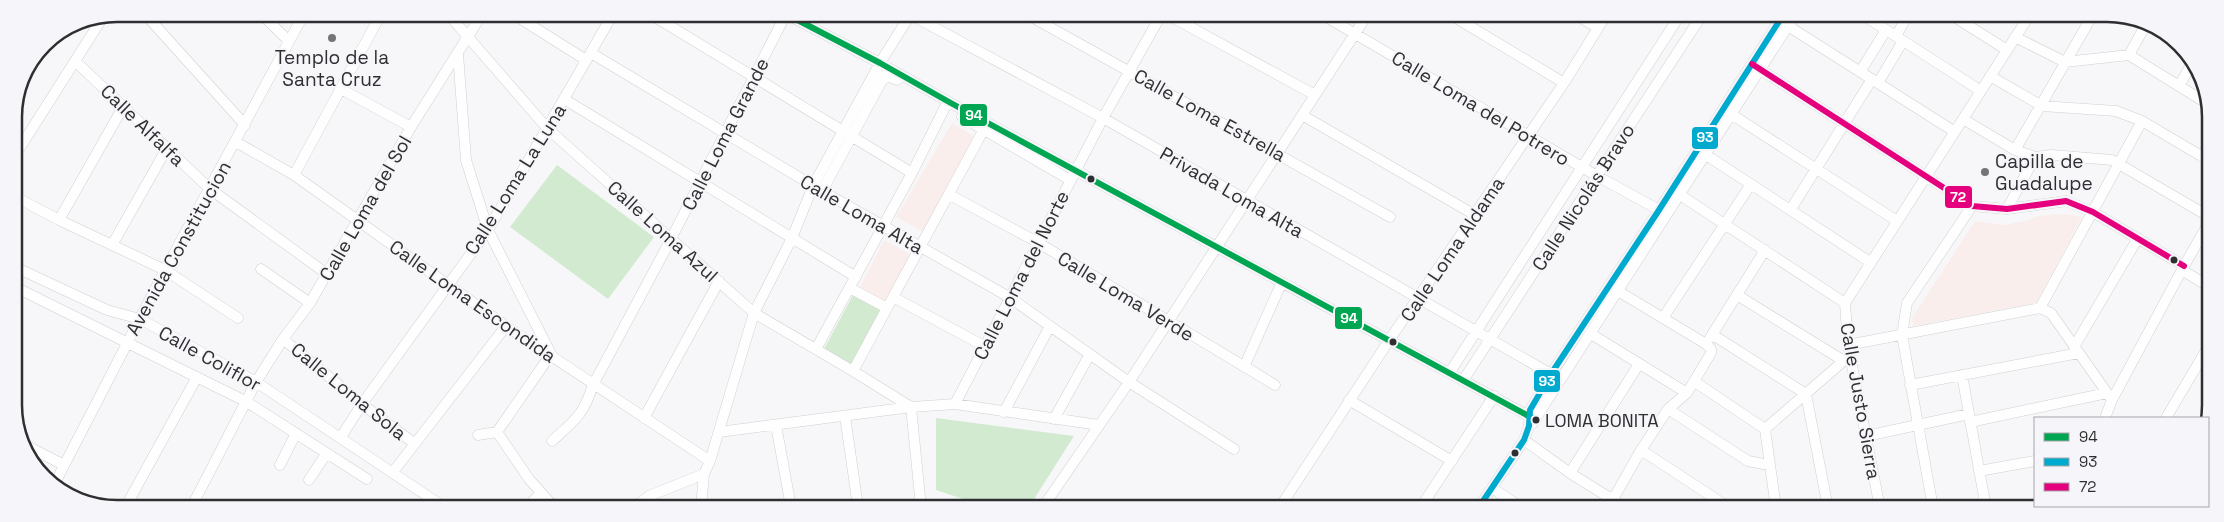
<svg xmlns="http://www.w3.org/2000/svg" width="2224" height="522" font-family="'Space Grotesk',sans-serif">
<style>
.education{fill:#faeeed}
.green{fill:#d2ead0}
.lines{fill:none;stroke-linecap:round;stroke-linejoin:round}
.minor-casing{stroke:#d0d0d1;stroke-width:11}
.minor{stroke:#fefefe;stroke-width:10}
.bus-1-casing{stroke:#f6f6fa;stroke-width:10}
.bus-2-casing{stroke:#f6f6fa;stroke-width:10}
.bus-3-casing{stroke:#f6f6fa;stroke-width:10}
.bus-1{stroke:#00a651;stroke-width:6}
.bus-2{stroke:#00a9ce;stroke-width:6}
.bus-3{stroke:#e5007d;stroke-width:6}
.poi-dot{fill:#747576;stroke:#f6f6fa;stroke-width:2}
.bus-dot{fill:#2e2f30;stroke:#f6f6fa;stroke-width:2}
.labels{text-anchor:middle;stroke-width:4;stroke-linejoin:round;paint-order:stroke}
.bus-label{font-size:18px;fill:#2e2f30;stroke:#f6f6fa;text-anchor:start}
.poi-label{font-size:19px;fill:#2e2f30;stroke:#f6f6fa}
.street-label{font-size:19px;fill:#2e2f30;stroke:#f6f6fa}
.rim{fill:none;stroke:#2e2f30;stroke-width:2.5}
.line-badge{stroke:#f6f6fa;stroke-width:2}
.badge-label{font-size:14px;text-anchor:middle;font-weight:bold;fill:#fff}
</style>
<rect width="100%" height="100%" fill="#f7f7f9"/>
<path class="education" d="M952 123 977 138 925 233 896 217Z
M2065 214 2082 217 2036 303 1913 326 1912 318 1975 221 2005 225 2029 220 2038 216Z
M884 240 912 255 886 306 858 291Z"/>
<path class="green" d="M557 165 654 237 608 299 510 227Z
M854 293 884 308 854 366 824 349Z
M936 418 1074 436 1029 507H987L936 490Z"/>
<g class="lines">
<defs>
<path id="minor" d="M145 14 245 125
M261 14 289 41
M448 14 547 128 754 313 853 371 911 407 921 507
M513 14 586 60
M650 14 912 173
M786 14 880 63 949 102 1536 420
M911 15 1103 118 1551 374
M1028 15 1390 217
M1168 15 1315 95
M1323 15 1597 176 1663 212
M1451 15 1564 83
M1576 15 1598 28
M1863 15 1981 91
M1953 16 2007 50
M1788 26 1955 132
M1896 36 1908 15
M2015 37 2065 62 2129 55 2208 104
M591 53 822 191 1009 297 1129 382 1234 449
M458 54 466 160 488 230 551 354 497 432
M2129 55 2145 26
M75 61 210 189 327 274
M1752 64 1972 206 2007 209 2066 201 2093 212 2184 266
M1860 72 1886 30
M1990 76 2042 106 2116 111 2142 121 2208 160
M1878 83 1903 41
M2179 86 2191 65
M341 89 411 127
M564 99 856 277
M1731 114 1897 221
M1302 115 1475 215
M962 117 1070 180
M1963 119 2015 150 2035 157 2052 155 2112 160 2208 216
M236 142 294 175 506 326 710 461
M2015 150 2092 16
M1706 155 1870 262
M14 157 103 17
M2202 157 2208 146
M294 175 381 14
M822 191 885 75 897 80
M950 195 1037 242 1275 385
M1680 195 1845 303
M14 196 59 220 165 270 238 318
M1791 209 1872 79
M2007 209 2035 157
M59 220 123 107
M112 245 167 148
M15 267 107 310 140 319 256 382 444 507
M261 269 310 303
M2182 270 2208 286
M15 287 247 402 367 479
M850 288 887 308
M1737 295 1844 361
M893 297 984 346
M2040 308 2142 121
M1663 318 1751 184
M1591 334 1687 393
M1713 335 1806 394 1828 508
M1710 338 1765 250
M283 339 362 404 415 444
M1848 345 2040 308 2051 313 2112 400
M2074 347 2138 238
M816 349 912 173 945 107
M1244 367 1282 282
M853 371 984 129
M1450 372 1680 15
M1962 375 1986 508
M1464 379 1702 15
M1695 382 1765 429
M1910 385 2079 353
M1349 400 1452 461
M955 404 1103 118 1161 15
M1668 409 1748 461 1769 465
M1004 412 1050 326
M845 416 858 507
M644 418 719 281
M2105 418 2112 400 2184 266 2208 224
M2166 418 2208 347
M1054 419 1090 354
M1970 422 2107 393
M1532 424 1795 15
M776 425 791 507
M1765 429 1847 358
M1765 429 1776 508
M497 432 529 479 554 507
M719 432 911 407 955 404 1099 425
M478 435 497 432
M1866 436 1969 414
M341 437 362 404 488 230 613 14
M1524 440 1570 473 1626 508
M552 441C575 420 583 416 593 385L671 239 786 14
M27 446 64 465
M1641 450 1725 505 1733 508
M280 465 296 433
M1979 471 2035 461
M393 472 506 326
M1570 473 1639 364
M309 480 326 454
M55 483 165 270 304 14
M1492 488 1522 508
M1390 505 1394 507
M126 506 197 377
M192 506 256 382 283 339 310 303 411 127 482 14
M527 507 541 493
M635 507 649 496 704 474
M701 507 704 474 710 461 754 313 792 238 813 186 880 63 910 15
M1043 507 1129 382 1367 15
M1280 507 1390 339 1564 83 1606 15
M1421 507 1494 396
M1479 507 1524 440 1529 426 1530 410 1551 374 1659 210 1783 15
M1608 508 1641 450 1668 409 1687 393 1711 353V349L1706 344 1618 291
M1880 508 1848 345 1845 303 2029 16
M1933 508 1902 335 1907 303 1972 206
M2095 508 2107 506"/>
</defs>
<use href="#minor" class="minor-casing"/>
<use href="#minor" class="minor"/>
<defs>
<path id="bus-1" d="M786 14 880 63 949 102 1536 420"/>
<path id="bus-2" d="M1479 507 1524 440 1529 426 1530 410 1551 374 1659 210 1783 15"/>
<path id="bus-3" d="M1752 64 1972 206 2007 209 2066 201 2093 212 2184 266"/>
</defs>
<use href="#bus-1" class="bus-1-casing"/>
<use href="#bus-2" class="bus-2-casing"/>
<use href="#bus-3" class="bus-3-casing"/>
<use href="#bus-1" class="bus-1"/>
<use href="#bus-2" class="bus-2"/>
<use href="#bus-3" class="bus-3"/>
</g>
<g class="poi-dot">
<circle cx="332" cy="38" r="5"/>
<circle cx="1985" cy="172" r="5"/>
</g>
<g class="bus-dot">
<circle cx="1091" cy="179" r="4.5"/>
<circle cx="2174" cy="260" r="4.5"/>
<circle cx="1393" cy="342" r="4.5"/>
<circle cx="1536" cy="420" r="4.5"/>
<circle cx="1515" cy="453" r="4.5"/>
</g>
<g class="labels">
<g class="bus-label">
<text x="1545" y="427">LOMA BONITA</text>
</g>
<g class="poi-label">
<text x="332" y="64">Templo de la<tspan x="332" dy="22">Santa Cruz</tspan></text>
<text x="1995" y="168" text-anchor="start">Capilla de<tspan x="1995" dy="22">Guadalupe</tspan></text>
</g>
<g class="street-label">
<text transform="translate(1481 108) rotate(31)" y="7">Calle Loma del Potrero</text>
<text transform="translate(1210 115) rotate(29)" y="7">Calle Loma Estrella</text>
<text transform="translate(143 125) rotate(44)" y="7">Calle Alfalfa</text>
<text transform="translate(725 134) rotate(-63)" y="7">Calle Loma Grande</text>
<text transform="translate(515 179) rotate(-58)" y="7">Calle Loma La Luna</text>
<text transform="translate(1232 192) rotate(30)" y="7">Privada Loma Alta</text>
<text transform="translate(1583 197) rotate(-57)" y="7">Calle Nicolás Bravo</text>
<text transform="translate(365 208) rotate(-60)" y="7">Calle Loma del Sol</text>
<text transform="translate(862 214) rotate(30)" y="7">Calle Loma Alta</text>
<text transform="translate(663 231) rotate(42)" y="7">Calle Loma Azul</text>
<text transform="translate(178 248) rotate(-61)" y="7">Avenida Constitucion</text>
<text transform="translate(1452 249) rotate(-56)" y="7">Calle Loma Aldama</text>
<text transform="translate(1021 275) rotate(-63)" y="7">Calle Loma del Norte</text>
<text transform="translate(1126 296) rotate(31)" y="7">Calle Loma Verde</text>
<text transform="translate(473 301) rotate(35)" y="7">Calle Loma Escondida</text>
<text transform="translate(210 358) rotate(29)" y="7">Calle Coliflor</text>
<text transform="translate(349 391) rotate(39)" y="7">Calle Loma Sola</text>
<text transform="translate(1861 401) rotate(80)" y="7">Calle Justo Sierra</text>
</g>
</g>
<path d="M0 0H2224V522H0ZM117 22H2107A95 95 0 0 1 2202 117V405A95 95 0 0 1 2107 500H117A95 95 0 0 1 22 405V117A95 95 0 0 1 117 22Z" fill="#f6f6fa" fill-rule="evenodd"/>
<path class="rim" d="M117 22H2107A95 95 0 0 1 2202 117V405A95 95 0 0 1 2107 500H117A95 95 0 0 1 22 405V117A95 95 0 0 1 117 22Z"/>
<g class="line-badge">
<rect x="959" y="103" width="29" height="24" rx="5" fill="#00a651"/>
<rect x="1691" y="126" width="28" height="24" rx="5" fill="#00a9ce"/>
<rect x="1944" y="185" width="29" height="24" rx="5" fill="#e5007d"/>
<rect x="1334" y="306" width="29" height="24" rx="5" fill="#00a651"/>
<rect x="1533" y="369" width="28" height="24" rx="5" fill="#00a9ce"/>
</g>
<g class="badge-label">
<text x="974" y="120">94</text>
<text x="1705" y="142">93</text>
<text x="1958" y="202">72</text>
<text x="1349" y="323">94</text>
<text x="1547" y="386">93</text>
</g>
<rect x="2034" y="417" width="175" height="90" fill="#f6f6fa" stroke="#a6a6a9"/>
<rect x="2044" y="433" width="25" height="8" fill="#00a651" stroke="#a6a6a9"/>
<text x="2079" y="442" font-size="15" fill="#2e2f30">94</text>
<rect x="2044" y="458" width="25" height="8" fill="#00a9ce" stroke="#a6a6a9"/>
<text x="2079" y="467" font-size="15" fill="#2e2f30">93</text>
<rect x="2044" y="483" width="25" height="8" fill="#e5007d" stroke="#a6a6a9"/>
<text x="2079" y="492" font-size="15" fill="#2e2f30">72</text>
</svg>
